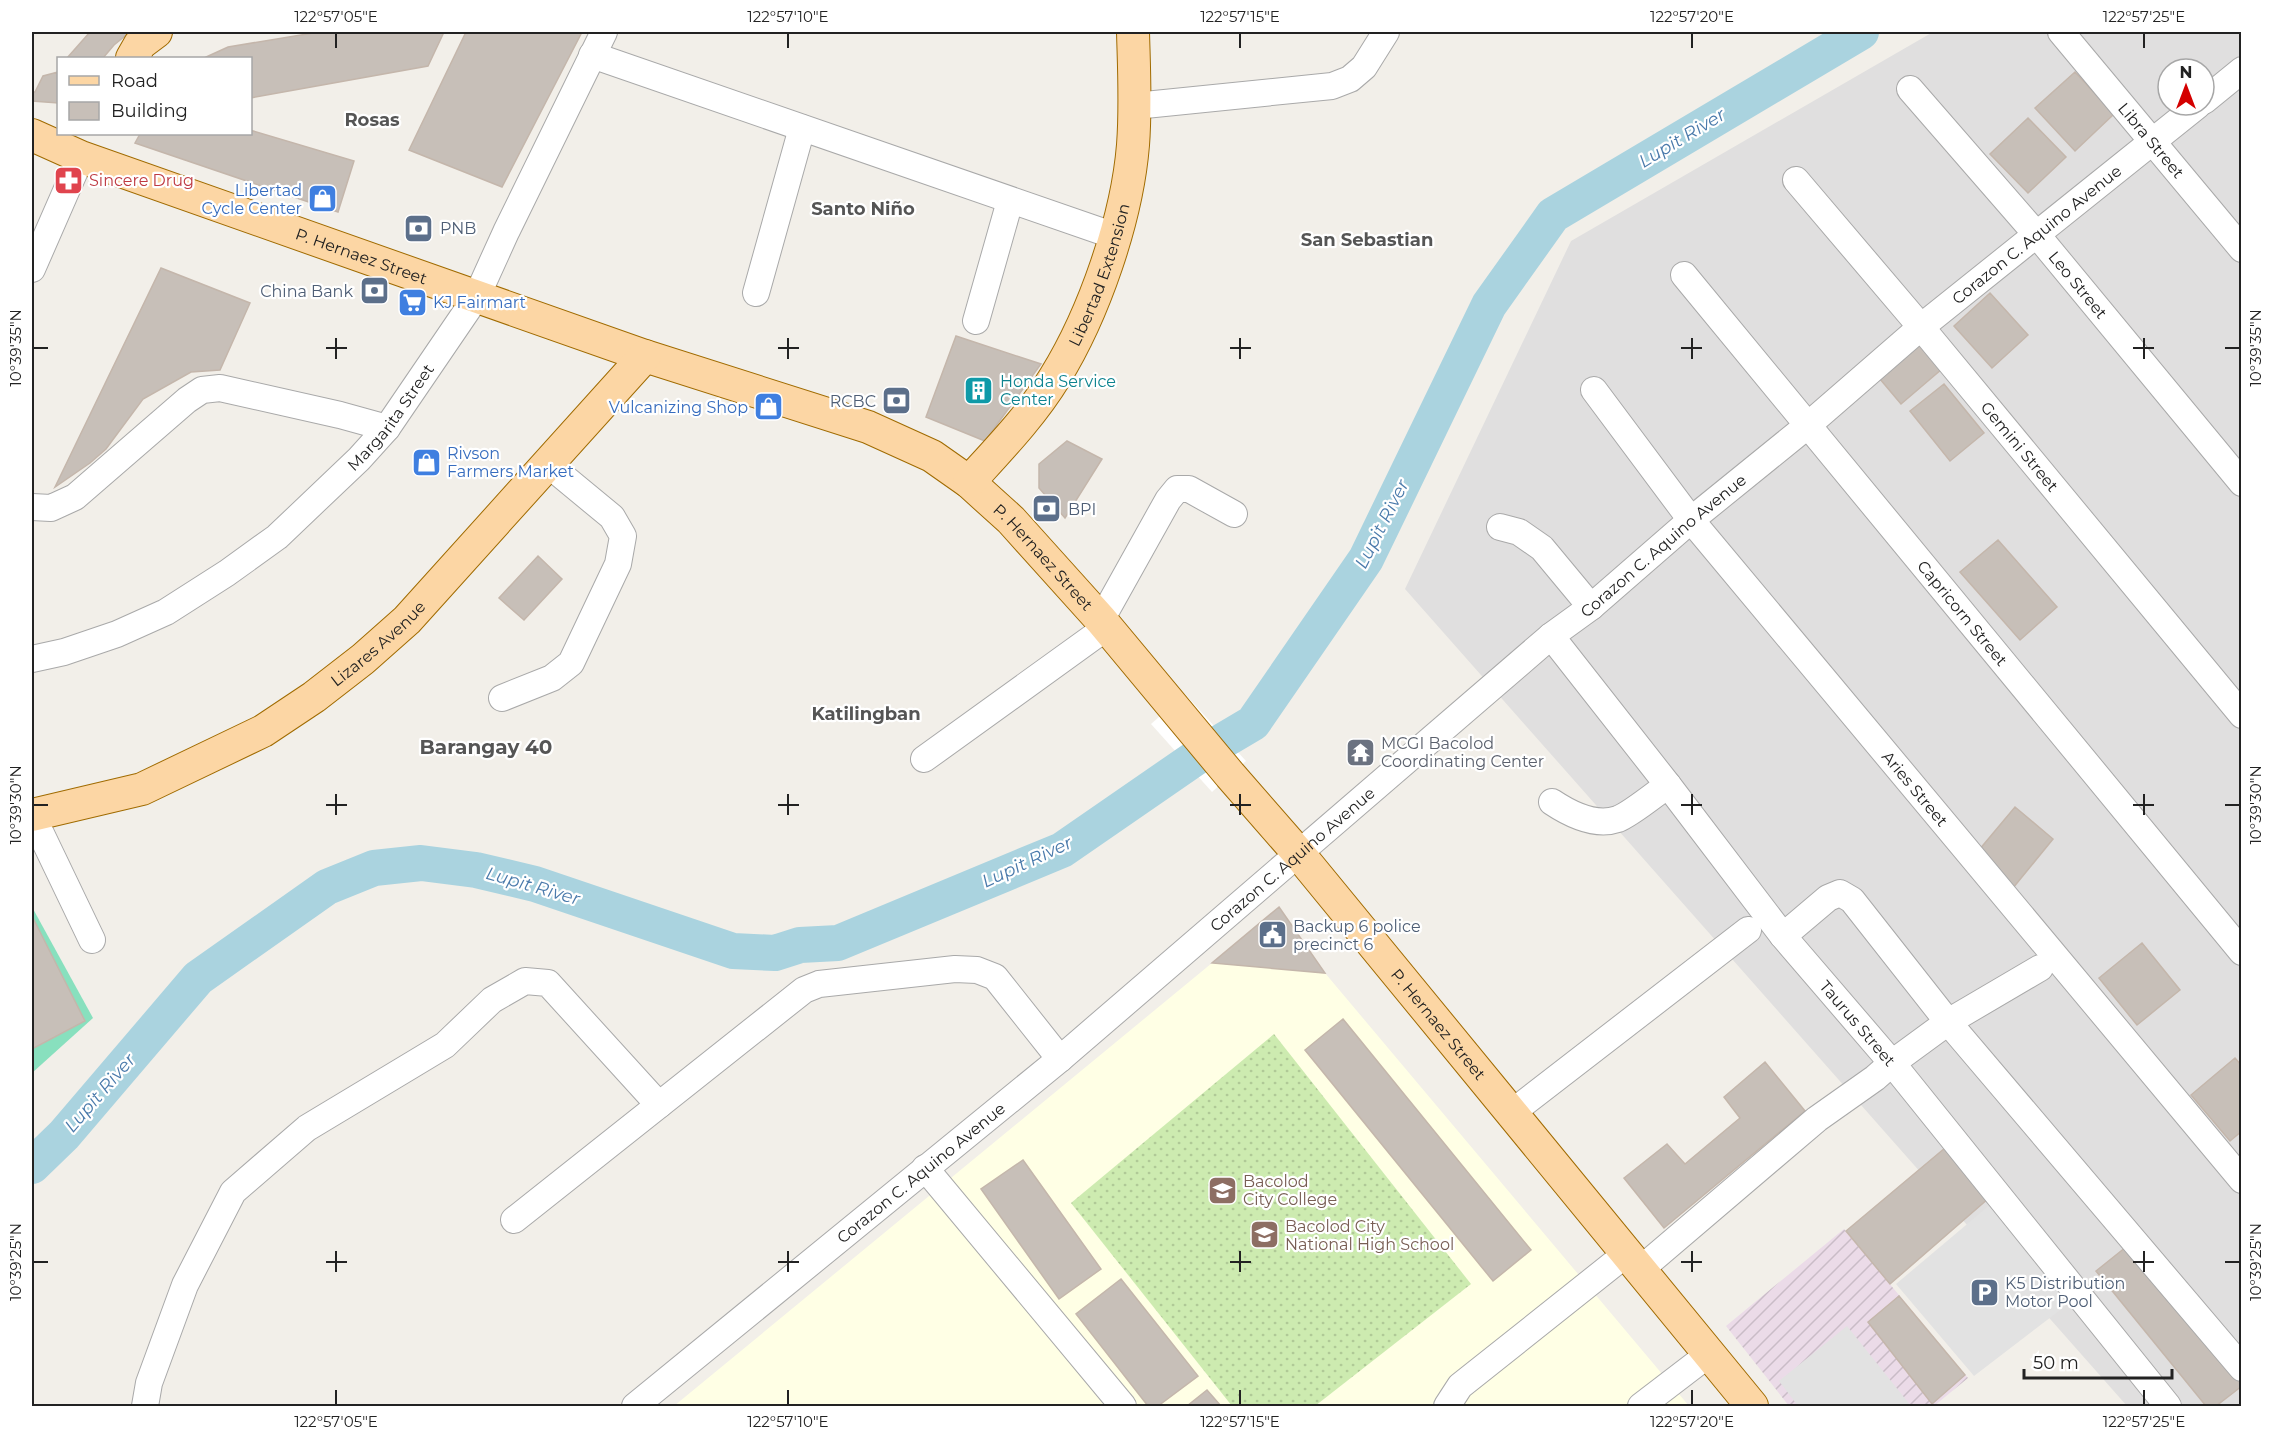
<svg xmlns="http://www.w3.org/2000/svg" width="2273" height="1438" font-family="Montserrat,sans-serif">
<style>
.residential{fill:#e0dfdf;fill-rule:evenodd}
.industrial{fill:url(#industrial-furrows)}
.education{fill:#ffffe5}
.grass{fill:url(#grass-dots)}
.pitch{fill:#88e0be}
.parking{fill:#e2e2e2}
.pier{fill:#fff}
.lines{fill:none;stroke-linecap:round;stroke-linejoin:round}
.river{stroke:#aad3df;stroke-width:36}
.building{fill:#c7bfb8;stroke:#c4b6ab;stroke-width:1.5}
.minor-casing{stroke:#a9a9a9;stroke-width:28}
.major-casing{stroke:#a06b00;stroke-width:34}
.minor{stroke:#fff;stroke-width:26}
.major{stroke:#fcd6a4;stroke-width:32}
.ticks{fill:none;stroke:#222;stroke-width:2}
.labels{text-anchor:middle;stroke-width:4.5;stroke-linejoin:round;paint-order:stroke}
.street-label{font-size:16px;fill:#222;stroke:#fff}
.health-label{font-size:16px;fill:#be3a42;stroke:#fff;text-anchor:start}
.shop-label{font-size:16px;fill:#366cbe;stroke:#fff;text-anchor:end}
.service-label{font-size:16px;fill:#4e5e75;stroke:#fff;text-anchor:start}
.culture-label{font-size:16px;fill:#0d838f;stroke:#fff;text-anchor:start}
.worship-label{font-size:16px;fill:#5b616d;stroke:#fff;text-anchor:start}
.education-label{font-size:16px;fill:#785e54;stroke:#fff;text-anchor:start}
.neighbourhood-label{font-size:18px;font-weight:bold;fill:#555;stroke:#fff}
.water-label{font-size:18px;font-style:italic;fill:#4a7aab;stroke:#fff}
.quarter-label{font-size:20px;font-weight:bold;fill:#555;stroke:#fff}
.neatline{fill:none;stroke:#222;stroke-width:2}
.ticks-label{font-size:15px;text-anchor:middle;fill:#222}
</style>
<defs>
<pattern id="industrial-furrows" width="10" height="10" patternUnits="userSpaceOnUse" patternTransform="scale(1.5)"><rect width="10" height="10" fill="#ebdbe8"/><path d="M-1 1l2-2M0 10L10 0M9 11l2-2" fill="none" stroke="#c9bcc7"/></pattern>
<pattern id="grass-dots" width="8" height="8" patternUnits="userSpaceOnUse" patternTransform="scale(1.5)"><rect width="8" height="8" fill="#cdebb0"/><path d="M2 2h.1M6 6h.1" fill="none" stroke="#b0c997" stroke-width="1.8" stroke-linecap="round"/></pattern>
</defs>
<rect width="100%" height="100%" fill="#f2efe9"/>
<path class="residential" d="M1933 32H2241V1406H2127L1405 589 1571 241ZM2168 69H2204V105H2168Z"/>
<path class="industrial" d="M1844 1229 1968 1378 1934 1406H1789L1726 1326Z"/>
<path class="education" d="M1212 963 1325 973 1689 1406H674Z"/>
<path class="grass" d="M1274 1034 1471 1284 1315 1406H1232L1071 1203Z"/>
<path class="pitch" d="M32 907 93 1018 32 1073Z"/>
<path class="parking" d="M1991 1204 2072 1301 1974 1376 1896 1284Z
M1847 1326 1911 1406H1798L1779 1381Z"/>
<path class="pier" d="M1185 694 1246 761 1212 792 1151 724Z"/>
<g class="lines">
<path class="river" d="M32 1166 64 1135 198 978 327 887 374 868 421 863 476 870 535 884 733 951 775 953 800 945 838 943 1062 850 1204 752 1253 723 1366 559 1489 305 1553 215 1861 32"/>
</g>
<path class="building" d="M90 32H130L114 45 103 58H67Z
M319 32H444L428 66 250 98V58H204L228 47Z
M466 32H582L502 187 409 150Z
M58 72V103L32 101V92H35L43 76Z
M2075 72 2114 114 2075 151 2035 108Z
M2028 118 2066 157 2028 193 1990 154Z
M250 130 354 161 338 212 135 143 140 134H250Z
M161 268 250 303 220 370 191 372 143 399 106 449 90 463 55 487Z
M1990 293 2028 335 1992 368 1954 326Z
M956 336 1041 364 985 441 926 417Z
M1920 344 1942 369 1901 404 1880 379Z
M1944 384 1984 433 1950 461 1910 411Z
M1067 441 1102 459 1065 518 1039 488V464Z
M1998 540 2057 607 2020 640 1960 572Z
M538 556 562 579 524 620 499 598Z
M2015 807 2053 839 2013 888 1974 856Z
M1279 907 1325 973 1212 963Z
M32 916 85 1021 32 1049Z
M2142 943 2180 990 2137 1025 2099 978Z
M1343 1019 1531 1250 1493 1281 1305 1050Z
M2235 1058 2242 1066V1131L2230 1141 2191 1095Z
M1765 1062 1805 1111 1664 1228 1624 1178 1667 1144 1685 1164 1740 1118 1724 1097Z
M1945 1148 1989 1198 1890 1284 1846 1231Z
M1023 1160 1101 1269 1059 1299 981 1189Z
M2131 1243 2242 1380V1386L2216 1406H2206L2096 1271Z
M1121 1279 1198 1376 1158 1406H1148L1076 1314Z
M1899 1296 1965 1375 1932 1404 1868 1322Z
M1207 1390 1221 1406H1187Z"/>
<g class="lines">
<defs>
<g id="minor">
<path id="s1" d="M2061 32 2242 249"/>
<path d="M592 55 1115 236"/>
<path id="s2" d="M1910 89 2037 235 2242 483"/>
<path d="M2204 101 2242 70"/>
<path d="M1135 106 1332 86 1350 79 1364 67 1386 32"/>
<path id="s3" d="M1796 180 1921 327 2242 715"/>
<path d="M32 269 81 157"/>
<path id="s4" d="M1684 275 2242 952"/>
<path d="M756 293 802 128"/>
<path d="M976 321 1010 201"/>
<path id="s5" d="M1594 390 1691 520 2242 1180"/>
<path d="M32 507 51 508 75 497 187 400 202 390 220 388 340 415 387 428"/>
<path d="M1500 527 1519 532 1542 548 1591 607"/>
<path d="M1101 620 1168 500 1177 489H1189L1234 514"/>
<path id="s6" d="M1551 636 1668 785 1783 936 1892 1063 2168 1406"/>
<path id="s7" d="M32 659 64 652 117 634 166 612 227 573 277 537 359 459 387 428 477 296 506 232 604 32"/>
<path d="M502 698 552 678 571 663 618 564 623 536 612 517 549 465"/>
<path d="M924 759 1107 627"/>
<path d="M1552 802C1570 814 1595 827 1618 819 1631 814 1655 794 1668 785"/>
<path d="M32 815 92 940"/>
<path d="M1783 936 1828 898 1840 893 1852 900 1948 1022 2242 1368"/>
<path d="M1510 1114 1748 930"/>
<path d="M925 1168 1123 1406"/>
<path d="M514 1220 804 990 819 984 955 969 977 970 995 977 1060 1059"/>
<path d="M1641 1269 1817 1119 1875 1078 1892 1063 1948 1022 2040 968"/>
<path d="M145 1406 149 1383 185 1285 233 1192 307 1128 445 1045 492 1000 525 981 548 983 659 1105"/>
<path id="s8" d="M635 1406 1060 1059 1551 636 1591 607 1691 520 1807 426 1921 327 2198 105"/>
<path d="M1447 1406 1460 1386 1626 1254"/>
<path d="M1641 1406 1709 1354"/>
</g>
<g id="major">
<path d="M132 58 140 44 156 32"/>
<path id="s9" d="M32 135 81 157 645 356 868 427 932 456 969 482 1011 520 1101 620 1230 775 1299 854 1752 1406"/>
<path id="s10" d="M969 482C999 449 1032 415 1055 377 1094 314 1127 219 1133 145 1136 107 1134 69 1133 32"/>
<path id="s11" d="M32 815 142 789 263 731 314 697 363 659 407 620 645 356"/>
</g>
</defs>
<use href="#minor" class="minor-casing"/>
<use href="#major" class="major-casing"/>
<use href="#minor" class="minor"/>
<use href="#major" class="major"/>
</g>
<path class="ticks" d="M336 33V48M788 33V48M1240 33V48M1692 33V48M2144 33V48M336 338V359M788 338V359M1240 338V359M1692 338V359M2144 338V359M33 348H48M326 348H347M778 348H799M1230 348H1251M1681 348H1702M2133 348H2154M2225 348H2240M336 794V815M788 794V815M1240 794V815M1692 794V815M2144 794V815M33 805H48M326 805H347M778 805H799M1230 805H1251M1681 805H1702M2133 805H2154M2225 805H2240M336 1251V1272M788 1251V1272M1240 1251V1272M1692 1251V1272M2144 1251V1272M33 1262H48M326 1262H347M778 1262H799M1230 1262H1251M1681 1262H1702M2133 1262H2154M2225 1262H2240M336 1390V1405M788 1390V1405M1240 1390V1405M1692 1390V1405M2144 1390V1405"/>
<defs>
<symbol id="pharmacy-square" viewBox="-11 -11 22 22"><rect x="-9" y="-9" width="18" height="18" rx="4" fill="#e0444e" stroke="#fff"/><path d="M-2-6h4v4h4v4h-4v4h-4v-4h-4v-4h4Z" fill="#fff"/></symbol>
<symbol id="shop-square" viewBox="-11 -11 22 22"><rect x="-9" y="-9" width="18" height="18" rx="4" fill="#3f7fe0" stroke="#fff"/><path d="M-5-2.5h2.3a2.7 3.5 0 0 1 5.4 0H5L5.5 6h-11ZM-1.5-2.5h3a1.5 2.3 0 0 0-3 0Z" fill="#fff"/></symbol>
<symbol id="bank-square" viewBox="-11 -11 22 22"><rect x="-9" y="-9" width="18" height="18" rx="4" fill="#5c6f8a" stroke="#fff"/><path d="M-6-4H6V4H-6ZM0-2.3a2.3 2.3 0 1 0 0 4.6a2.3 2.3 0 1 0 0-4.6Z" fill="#fff"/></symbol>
<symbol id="supermarket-square" viewBox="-11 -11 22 22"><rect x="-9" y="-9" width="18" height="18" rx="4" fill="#3f7fe0" stroke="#fff"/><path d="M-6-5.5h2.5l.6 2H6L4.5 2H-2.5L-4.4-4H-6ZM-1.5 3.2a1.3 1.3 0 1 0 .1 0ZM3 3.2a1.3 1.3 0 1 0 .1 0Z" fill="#fff"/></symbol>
<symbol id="building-square" viewBox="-11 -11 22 22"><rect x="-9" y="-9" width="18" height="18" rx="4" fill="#0f9aa8" stroke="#fff"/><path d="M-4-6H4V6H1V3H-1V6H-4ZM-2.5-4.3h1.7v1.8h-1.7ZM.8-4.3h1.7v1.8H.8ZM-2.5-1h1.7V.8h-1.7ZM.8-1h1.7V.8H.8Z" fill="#fff"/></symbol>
<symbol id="temple-square" viewBox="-11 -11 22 22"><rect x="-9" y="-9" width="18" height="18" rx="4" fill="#6b7280" stroke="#fff"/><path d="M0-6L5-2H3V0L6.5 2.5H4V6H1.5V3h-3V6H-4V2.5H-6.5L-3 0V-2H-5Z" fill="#fff"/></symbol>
<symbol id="civic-square" viewBox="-11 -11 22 22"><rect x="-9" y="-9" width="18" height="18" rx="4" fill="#5c6f8a" stroke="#fff"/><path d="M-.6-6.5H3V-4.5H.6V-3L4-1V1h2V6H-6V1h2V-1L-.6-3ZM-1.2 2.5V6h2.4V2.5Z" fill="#fff"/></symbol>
<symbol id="university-square" viewBox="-11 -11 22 22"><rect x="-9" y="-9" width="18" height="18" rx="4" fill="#8d6e63" stroke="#fff"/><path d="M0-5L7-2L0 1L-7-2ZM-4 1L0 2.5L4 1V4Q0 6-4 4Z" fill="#fff"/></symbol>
<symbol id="school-square" viewBox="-11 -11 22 22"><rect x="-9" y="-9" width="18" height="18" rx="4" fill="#8d6e63" stroke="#fff"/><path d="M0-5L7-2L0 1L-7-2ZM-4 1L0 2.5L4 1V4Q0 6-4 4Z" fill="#fff"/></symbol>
<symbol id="parking-square" viewBox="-11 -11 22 22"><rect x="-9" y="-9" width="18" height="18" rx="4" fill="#5c6f8a" stroke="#fff"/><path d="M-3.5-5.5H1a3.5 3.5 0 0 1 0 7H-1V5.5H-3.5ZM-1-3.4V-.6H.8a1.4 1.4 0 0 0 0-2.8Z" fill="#fff"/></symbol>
</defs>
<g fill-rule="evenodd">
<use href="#pharmacy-square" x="52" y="164" width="33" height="33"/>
<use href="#shop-square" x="306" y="182" width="33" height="33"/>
<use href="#bank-square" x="402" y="212" width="33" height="33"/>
<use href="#bank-square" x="358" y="274" width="33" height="33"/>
<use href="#supermarket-square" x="396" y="286" width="33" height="33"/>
<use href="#building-square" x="962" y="374" width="33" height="33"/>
<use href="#bank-square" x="880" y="384" width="33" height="33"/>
<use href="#shop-square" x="752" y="390" width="33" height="33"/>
<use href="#shop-square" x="410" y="446" width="33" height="33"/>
<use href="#bank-square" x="1030" y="492" width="33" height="33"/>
<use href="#temple-square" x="1344" y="736" width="33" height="33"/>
<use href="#civic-square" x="1256" y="918" width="33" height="33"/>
<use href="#university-square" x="1206" y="1174" width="33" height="33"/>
<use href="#school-square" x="1248" y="1218" width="33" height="33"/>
<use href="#parking-square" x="1968" y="1276" width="33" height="33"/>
</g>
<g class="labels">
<g class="street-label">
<text dy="6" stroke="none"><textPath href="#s1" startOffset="141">Libra Street</textPath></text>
<text dy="6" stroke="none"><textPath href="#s8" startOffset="1827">Corazon C. Aquino Avenue</textPath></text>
<text dy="6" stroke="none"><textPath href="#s9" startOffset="351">P. Hernaez Street</textPath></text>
<text dy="6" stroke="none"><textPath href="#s10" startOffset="248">Libertad Extension</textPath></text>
<text dy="6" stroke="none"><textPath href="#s2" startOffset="258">Leo Street</textPath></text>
<text dy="6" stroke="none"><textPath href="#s7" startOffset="442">Margarita Street</textPath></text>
<text dy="6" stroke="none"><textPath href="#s3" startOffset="348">Gemini Street</textPath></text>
<text dy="6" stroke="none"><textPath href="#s8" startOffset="1341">Corazon C. Aquino Avenue</textPath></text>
<text dy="6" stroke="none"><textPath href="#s9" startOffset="1107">P. Hernaez Street</textPath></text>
<text dy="6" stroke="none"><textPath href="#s4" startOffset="438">Capricorn Street</textPath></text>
<text dy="6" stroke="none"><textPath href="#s11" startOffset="392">Lizares Avenue</textPath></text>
<text dy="6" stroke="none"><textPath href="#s5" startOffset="512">Aries Street</textPath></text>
<text dy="6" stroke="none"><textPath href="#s8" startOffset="855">Corazon C. Aquino Avenue</textPath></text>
<text dy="6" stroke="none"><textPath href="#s6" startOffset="494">Taurus Street</textPath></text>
<text dy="6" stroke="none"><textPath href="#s9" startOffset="1719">P. Hernaez Street</textPath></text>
<text dy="6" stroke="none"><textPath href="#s8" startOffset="369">Corazon C. Aquino Avenue</textPath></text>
</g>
<g class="health-label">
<text x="89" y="186">Sincere Drug</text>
</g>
<g class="shop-label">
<text x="302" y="196">Libertad<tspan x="302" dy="18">Cycle Center</tspan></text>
<text x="433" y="308" text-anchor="start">KJ Fairmart</text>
<text x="748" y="413">Vulcanizing Shop</text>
<text x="447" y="459" text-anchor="start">Rivson<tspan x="447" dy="18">Farmers Market</tspan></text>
</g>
<g class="service-label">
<text x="440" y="234">PNB</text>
<text x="353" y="297" text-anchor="end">China Bank</text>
<text x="876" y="407" text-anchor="end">RCBC</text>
<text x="1068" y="515">BPI</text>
<text x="1293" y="932">Backup 6 police<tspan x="1293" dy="18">precinct 6</tspan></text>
<text x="2005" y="1289">K5 Distribution<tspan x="2005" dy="18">Motor Pool</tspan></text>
</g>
<g class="culture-label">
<text x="1000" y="387">Honda Service<tspan x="1000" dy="18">Center</tspan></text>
</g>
<g class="worship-label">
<text x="1381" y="749">MCGI Bacolod<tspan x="1381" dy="18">Coordinating Center</tspan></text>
</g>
<g class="education-label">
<text x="1243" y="1187">Bacolod<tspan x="1243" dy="18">City College</tspan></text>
<text x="1285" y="1232">Bacolod City<tspan x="1285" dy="18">National High School</tspan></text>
</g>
<g class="neighbourhood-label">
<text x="372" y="126">Rosas</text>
<text x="863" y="215">Santo Niño</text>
<text x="1367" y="246">San Sebastian</text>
<text x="866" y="720">Katilingban</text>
</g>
<g class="water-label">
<text transform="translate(1682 138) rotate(-31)" y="6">Lupit River</text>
<text transform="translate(1382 524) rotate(-63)" y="6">Lupit River</text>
<text transform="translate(1027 862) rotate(-25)" y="6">Lupit River</text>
<text transform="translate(533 886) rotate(16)" y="6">Lupit River</text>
<text transform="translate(100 1093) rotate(-49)" y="6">Lupit River</text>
</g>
<g class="quarter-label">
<text x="486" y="754">Barangay 40</text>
</g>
</g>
<rect width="2273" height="1438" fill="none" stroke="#ffffff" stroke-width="66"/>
<rect x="57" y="57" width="195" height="78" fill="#ffffff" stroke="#a7a7a7" stroke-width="1.5"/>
<rect x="69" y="76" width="30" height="9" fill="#fcd6a4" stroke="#a7a7a7" stroke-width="1.5"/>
<text x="111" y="87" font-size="18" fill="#222222">Road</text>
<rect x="69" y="102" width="30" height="18" fill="#c7bfb8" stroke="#a7a7a7" stroke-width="1.5"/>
<text x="111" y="117" font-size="18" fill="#222222">Building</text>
<g transform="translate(2186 87)"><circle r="28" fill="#ffffff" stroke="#a7a7a7" stroke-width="1.5"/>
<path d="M0-4.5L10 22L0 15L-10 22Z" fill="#d40000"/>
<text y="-9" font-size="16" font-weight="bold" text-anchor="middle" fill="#222222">N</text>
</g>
<path d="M2024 1369v9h148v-9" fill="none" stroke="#222222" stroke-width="3"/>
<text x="2033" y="1369" font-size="18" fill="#222222" stroke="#ffffff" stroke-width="4.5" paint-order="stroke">50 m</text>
<rect x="33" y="33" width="2207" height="1372" class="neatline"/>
<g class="ticks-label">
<text x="336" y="22">122°57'05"E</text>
<text x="788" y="22">122°57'10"E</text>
<text x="1240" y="22">122°57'15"E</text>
<text x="1692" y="22">122°57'20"E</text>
<text x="2144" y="22">122°57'25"E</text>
<text transform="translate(16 348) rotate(-90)" y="5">10°39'35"N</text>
<text transform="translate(2256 348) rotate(-90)" y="5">10°39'35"N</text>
<text transform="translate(16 805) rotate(-90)" y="5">10°39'30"N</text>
<text transform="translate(2256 805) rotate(-90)" y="5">10°39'30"N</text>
<text transform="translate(16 1262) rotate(-90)" y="5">10°39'25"N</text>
<text transform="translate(2256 1262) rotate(-90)" y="5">10°39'25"N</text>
<text x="336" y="1427">122°57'05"E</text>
<text x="788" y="1427">122°57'10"E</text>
<text x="1240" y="1427">122°57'15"E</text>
<text x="1692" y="1427">122°57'20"E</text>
<text x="2144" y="1427">122°57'25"E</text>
</g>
</svg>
